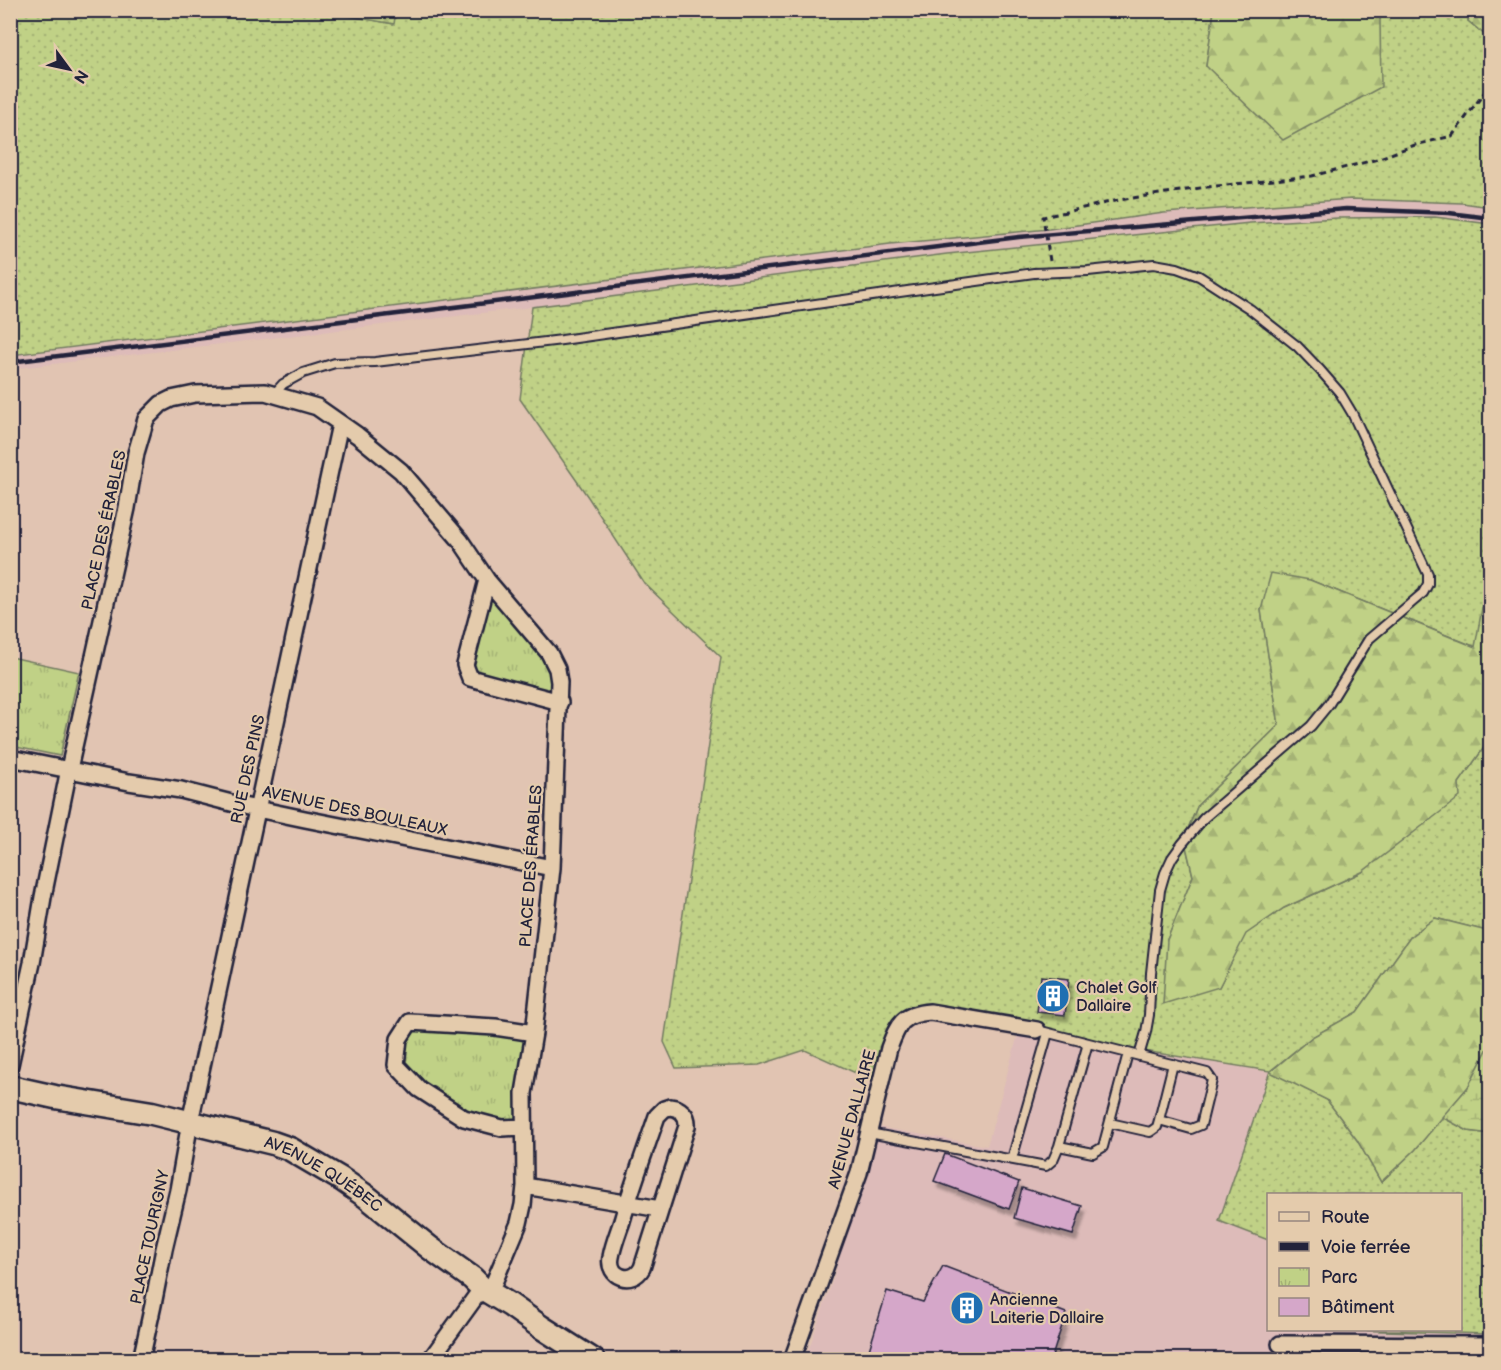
<svg xmlns="http://www.w3.org/2000/svg" width="1501" height="1370" font-family="'Balsamiq Sans',sans-serif">
<style>
.built{fill:#ddbbb9}
.grass{fill:url(#grass-dots);stroke:#717a60;stroke-width:1.5}
.forest{fill:url(#forest-firs);stroke:#717a60;stroke-width:1.5}
.wetland{fill:url(#wetland-marsh);stroke:#717a60;stroke-width:1.5}
.park{fill:url(#park-tufts);stroke:#717a60;stroke-width:1.5}
.building{fill:#d5a7c9;stroke:#22223b;stroke-width:1.5;filter:url(#shadow)}
.lines{fill:none;stroke-linecap:round;stroke-linejoin:round}
.lane-casing{stroke:#22223b;stroke-width:12}
.street-casing{stroke:#22223b;stroke-width:20}
.secondary-casing{stroke:#22223b;stroke-width:27}
.path{stroke:#22223b;stroke-width:3;stroke-dasharray:6 4.5;stroke-linecap:butt}
.lane{stroke:#e4cbac;stroke-width:8}
.street{stroke:#e4cbac;stroke-width:15}
.secondary{stroke:#e4cbac;stroke-width:22}
.rail{stroke:#22223b;stroke-width:4.5}
.labels{text-anchor:middle;stroke-width:4.5;stroke-linejoin:round;paint-order:stroke}
.street-label{font-size:16px;fill:#22223b;stroke:#e4cbac}
.poi-label{font-size:16px;fill:#22223b;stroke:#e4cbac;text-anchor:start}
</style>
<defs>
<pattern id="grass-dots" width="8" height="8" patternUnits="userSpaceOnUse" patternTransform="scale(1.5)"><rect width="8" height="8" fill="#c0d186"/><path d="M2 2h.1M6 6h.1" fill="none" stroke="#a5b375" stroke-width="1.8" stroke-linecap="round"/></pattern>
<pattern id="forest-firs" width="22" height="20" patternUnits="userSpaceOnUse" patternTransform="scale(1.5)"><rect width="22" height="20" fill="#c0d186"/><path d="M5 1l3.5 6h-7zM16 11l3.5 6h-7z" fill="#a5b375"/></pattern>
<pattern id="wetland-marsh" width="20" height="14" patternUnits="userSpaceOnUse" patternTransform="scale(1.5)"><rect width="20" height="14" fill="#c0d186"/><path d="M1 5h8M5 5V1M11 12h8M15 12V8" fill="none" stroke="#a5b375"/></pattern>
<pattern id="park-tufts" width="24" height="20" patternUnits="userSpaceOnUse" patternTransform="scale(1.5)"><rect width="24" height="20" fill="#c0d186"/><path d="M3 7l-1-3M5 7V3M7 7l1-3M15 17l-1-3M17 17v-4M19 17l1-3" fill="none" stroke="#a5b375"/></pattern>
<filter id="shadow"><feDropShadow dx="3.5" dy="6" stdDeviation="1.5" flood-color="#0004"/></filter>
</defs>
<rect width="100%" height="100%" fill="#e1c4b2"/>
<filter id="ink" filterUnits="userSpaceOnUse"><feTurbulence type="fractalNoise" baseFrequency=".0167" numOctaves="2"/><feDisplacementMap in="SourceGraphic" scale="12" xChannelSelector="R" yChannelSelector="G"/><feConvolveMatrix kernelMatrix="1 2 1 2 8 2 1 2 1" color-interpolation-filters="sRGB"/></filter>
<g filter="url(#ink)">
<path class="built" d="M1351 199 1462 203 1490 207V224L1435 217 1338 218 1250 223 947 254 532 307 11 369 10 355 890 244 1049 229 1164 213Z
M1019 1031 1270 1072 1219 1221 1268 1240V1330H1347L1490 1334V1360H805L833 1279 878 1127 987 1146Z"/>
<path class="grass" d="M320 10 393 24 396 10 1214 11 1206 66 1380 19 1374 11H1470L1468 21 1490 39V207L1462 203 1351 199 1164 213 1049 229 890 244 11 355 10 11Z
M1435 217 1490 224V564L1476 647 1310 580 1261 610 1279 725 1198 805 1184 838 1193 876 1167 940 1219 987 1245 934 1284 908 1362 872 1459 783 1490 739V927L1487 931 1435 918 1411 936 1357 1012 1312 1037 1270 1071 1327 1100 1357 1140 1381 1182 1415 1150 1442 1117 1468 1131 1490 1134V1334L1347 1330H1460V1194H1268V1240L1219 1221 1270 1071 943 1019C936 1019 926 1017 919 1019 900 1025 887 1067 880 1084L805 1050 759 1065 676 1068 664 1042 721 657 644 583 588 497 520 399 532 307 947 254 1250 223 1338 218Z"/>
<path class="forest" d="M1374 10 1380 19 1381 87 1283 140 1206 66 1214 11Z
M1470 10 1490 11V39L1468 21Z
M320 11H396L394 24Z
M1490 564V739L1459 783 1460 797 1362 872 1284 908 1246 934 1219 987 1163 1004 1167 940 1193 876 1184 838 1198 805 1279 725 1261 610 1271 573 1310 580 1475 647Z
M1435 918 1487 931 1490 942V1044L1468 1087 1415 1150 1381 1182 1357 1140 1327 1100 1270 1072 1312 1037 1357 1012 1411 936Z"/>
<path class="wetland" d="M1490 1044V1134L1468 1131 1442 1117 1468 1087Z"/>
<path class="park" d="M487 580 549 653 560 702 470 678Z
M11 657 79 672 60 756 11 746Z
M410 1022 534 1033 524 1127 464 1118 396 1065Z"/>
<path class="building" d="M1041 976 1069 979 1065 1015 1037 1012Z
M945 1154 1019 1182 1009 1209 934 1181Z
M1022 1188 1082 1206 1073 1235 1014 1218Z
M943 1266 1066 1313 1051 1360H866L887 1291 923 1302Z"/>
<g class="lines">
<defs>
<path id="lane" d="M274 394 283 384 303 373 335 363 375 362 562 340 1034 273 1088 271 1154 264 1177 268 1199 276 1250 309 1297 346 1320 370 1340 393 1352 413 1428 574V584L1423 593 1369 639 1329 704 1311 726 1204 818 1182 844 1172 858 1165 873 1160 890 1151 973 1149 1015 1146 1032 1139 1056
M1037 1030 1207 1073 1212 1080 1201 1125 1191 1129 1159 1120 1157 1127 1150 1132 1110 1123
M1159 1120 1173 1064
M869 1133 1046 1166 1053 1160 1059 1146 1093 1153 1103 1147 1128 1053
M1059 1146 1088 1043
M1012 1159 1048 1033"/>
<path id="street" d="M487 580 465 665 470 678 560 702
M10 758 129 782 181 790 243 806 305 819 552 868
M10 1065 32 963 43 897 69 769 127 508 136 453 146 419 161 404 171 399 195 394 265 392 317 407 357 435 401 471 460 540 487 580 549 653 557 669 559 682 552 868 534 1033 524 1093 525 1186 523 1205 519 1223 490 1292
M670 1107C681 1108 688 1115 687 1126L642 1268C632 1286 607 1277 611 1257 613 1245 618 1233 622 1221 632 1186 645 1151 657 1116L664 1109Z
M524 1127 502 1128 464 1118 419 1089 396 1065 399 1039 410 1022 495 1027 534 1033
M525 1186 660 1209
M1280 1344 1490 1345
M141 1360 153 1305 164 1249 178 1190 190 1122 340 424
M430 1360 482 1288
M792 1360 859 1173 889 1048C898 1024 902 1014 930 1012L1037 1030"/>
<g id="secondary">
<path id="s1" d="M10 1087 55 1097 152 1113 273 1143 290 1149 341 1179 367 1197 430 1248 472 1278 482 1288 510 1305 541 1327 593 1360"/>
</g>
</defs>
<use href="#lane" class="lane-casing"/>
<use href="#street" class="street-casing"/>
<use href="#secondary" class="secondary-casing"/>
<path class="path" d="M1050 261 1043 217 1119 200 1207 187 1312 176 1374 160 1415 145 1452 136 1490 85"/>
<use href="#lane" class="lane"/>
<use href="#street" class="street"/>
<use href="#secondary" class="secondary"/>
<path class="rail" d="M10 362 1019 237 1346 209 1449 213 1490 218"/>
</g>
</g>
<defs>
<symbol id="building-disc" viewBox="-11 -11 22 22"><circle r="9.5" fill="#1f6fb2" stroke="#e4cbac"/><path d="M-4-6H4V6H1V3H-1V6H-4ZM-2.5-4.3h1.7v1.8h-1.7ZM.8-4.3h1.7v1.8H.8ZM-2.5-1h1.7V.8h-1.7ZM.8-1h1.7V.8H.8Z" fill="#fff"/></symbol>
</defs>
<g fill-rule="evenodd">
<use href="#building-disc" x="1034" y="977" width="38" height="38"/>
<use href="#building-disc" x="948" y="1289" width="38" height="38"/>
</g>
<g class="labels">
<g class="street-label">
<text transform="translate(103 530) rotate(-78)" y="6">PLACE DES ÉRABLES</text>
<text transform="translate(247 769) rotate(-78)" y="6">RUE DES PINS</text>
<text transform="translate(355 810) rotate(12)" y="6">AVENUE DES BOULEAUX</text>
<text transform="translate(530 866) rotate(-86)" y="6">PLACE DES ÉRABLES</text>
<text transform="translate(851 1119) rotate(-75)" y="6">AVENUE DALLAIRE</text>
<text dy="6" stroke="none"><textPath href="#s1" startOffset="328">AVENUE QUÉBEC</textPath></text>
<text transform="translate(149 1237) rotate(-78)" y="6">PLACE TOURIGNY</text>
</g>
<g class="poi-label">
<text x="1076" y="993">Chalet Golf<tspan x="1076" dy="18">Dallaire</tspan></text>
<text x="990" y="1305">Ancienne<tspan x="990" dy="18">Laiterie Dallaire</tspan></text>
</g>
</g>
<rect width="1501" height="1370" fill="none" stroke="#e4cbac" stroke-width="36"/>
<rect x="18" y="18" width="1465" height="1334" fill="none" stroke="#22223b" stroke-width="2" filter="url(#ink)"/>
<rect x="1267" y="1193" width="195" height="138" fill="#e4cbac" stroke="#96877f" stroke-width="1.5"/>
<rect x="1279" y="1212" width="30" height="9" fill="#e4cbac" stroke="#96877f" stroke-width="1.5"/>
<text x="1321" y="1223" font-size="18" fill="#22223b">Route</text>
<rect x="1279" y="1242" width="30" height="9" fill="#22223b" stroke="#96877f" stroke-width="1.5"/>
<text x="1321" y="1253" font-size="18" fill="#22223b">Voie ferrée</text>
<rect x="1279" y="1268" width="30" height="18" fill="url(#park-tufts)" stroke="#96877f" stroke-width="1.5"/>
<text x="1321" y="1283" font-size="18" fill="#22223b">Parc</text>
<rect x="1279" y="1298" width="30" height="18" fill="#d5a7c9" stroke="#96877f" stroke-width="1.5"/>
<text x="1321" y="1313" font-size="18" fill="#22223b">Bâtiment</text>
<g transform="translate(69 69) rotate(123)" stroke="#e4cbac" stroke-width="4.5" paint-order="stroke">
<path d="M0-4.5L10 22L0 15L-10 22Z" fill="#22223b"/>
<text y="-9" font-size="16" font-weight="bold" text-anchor="middle" fill="#22223b">N</text>
</g>
</svg>
